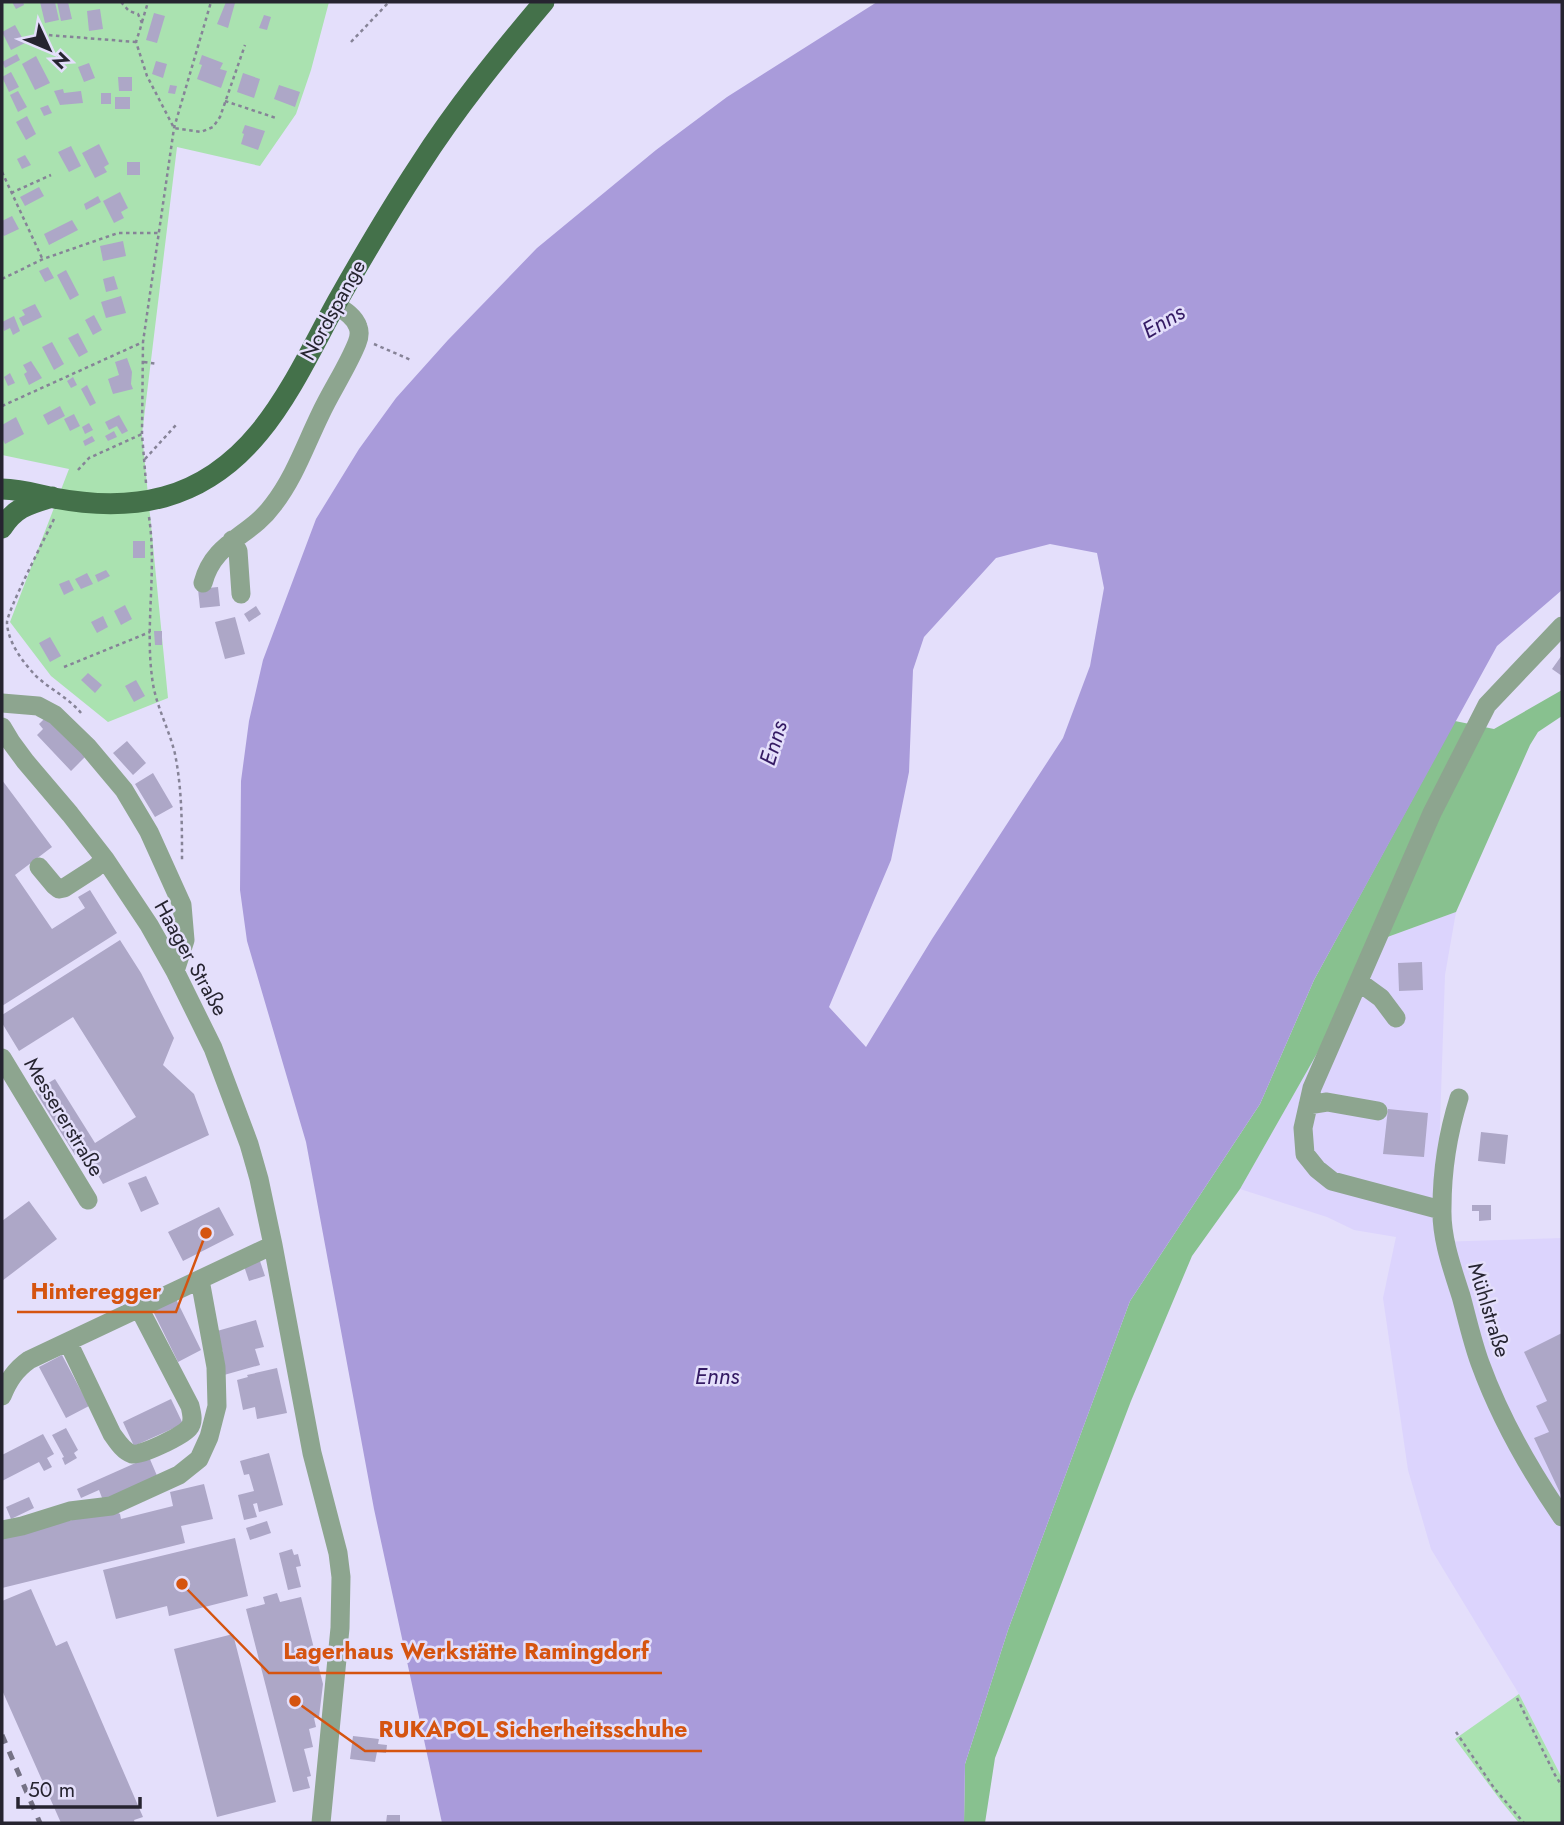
<svg xmlns="http://www.w3.org/2000/svg" width="1564" height="1825" font-family="Jost,sans-serif">
<style>
.built{fill:#dcd4fd}
.green{fill:#aae2b0}
.forest{fill:#88c18f}
.water{fill:#a99bda;fill-rule:evenodd}
.building{fill:#ada7c7}
.lines{fill:none;stroke-linecap:round;stroke-linejoin:round}
.path{stroke:#868397;stroke-width:2.5;stroke-dasharray:3.5 3.5;stroke-linecap:butt}
.minor{stroke:#8da58f;stroke-width:19}
.major{stroke:#44714a;stroke-width:21}
.rail{stroke:#757285;stroke-width:5;stroke-dasharray:9 9;stroke-linecap:butt}
.labels{text-anchor:middle;stroke-width:5;stroke-linejoin:round;paint-order:stroke}
.street-label{font-size:21px;fill:#262430;stroke:#e4dffb}
.water-label{font-size:23px;font-style:italic;fill:#341a63;stroke:#e4dffb}
.leader{fill:none;stroke:#d55410;stroke-width:2.5}
.callout-dot{fill:#d55410;stroke:#e4dffb;stroke-width:2.5}
.callout-label{font-size:23px;text-anchor:middle;font-weight:bold;fill:#d55410;stroke:#e4dffb;stroke-width:5;stroke-linejoin:round;paint-order:stroke}
</style>
<rect width="100%" height="100%" fill="#e4dffb"/>
<path class="built" d="M1456 912 1445 975 1436 1242 1562 1238V1778L1519 1694 1431 1549 1408 1470 1383 1298 1396 1237 1354 1230 1327 1217 1240 1189 1382 939Z"/>
<path class="green" d="M2 2H329L311 70 296 114 260 166 177 147 142 434 168 698 108 722 51 676 10 622 69 469 2 455Z
M1519 1694 1562 1778V1823H1519L1501 1801 1455 1739Z"/>
<path class="forest" d="M1562 690V716L1538 732 1530 745 1456 912 1382 939 1240 1189 1192 1256 1131 1401 995 1758 985 1823H964L965 1764 1008 1630 1130 1301 1260 1104 1314 980 1455 721 1494 729Z"/>
<path class="water" d="M877 2H1562V590L1497 646 1314 980 1260 1104 1130 1301 1008 1630 965 1764 964 1823H442L374 1509 306 1142 247 941 240 890 241 781 249 721 263 660 316 519 359 449 396 398 448 340 537 248 656 150 727 97ZM1050 544 1097 553 1104 588 1090 666 1063 738 932 939 866 1047 829 1007 891 860 909 772 913 670 924 637 996 558Z"/>
<path class="building" d="M12 2H23L24 5 16 9Z
M40 2H55L59 20 45 23Z
M57 2H68L72 19 61 21Z
M226 2 235 3 228 28 217 24Z
M100 9 103 29 89 31 87 11Z
M154 13 165 16 157 43 146 40Z
M264 15 271 17 267 30 259 28Z
M15 25 25 43 11 50 2 32Z
M17 54 20 60 5 68 2 62Z
M202 55 223 63 220 69 227 71 221 88 197 79 202 65 199 64Z
M36 56 50 83 35 90 22 64Z
M156 61 167 64 163 78 152 74Z
M89 63 95 78 84 82 78 67Z
M11 72 19 87 9 92 2 77Z
M243 73 260 79 254 98 237 92Z
M118 77H132V91H119Z
M170 85 177 86 175 94 168 93Z
M279 85 300 92 295 107 274 99Z
M63 89 64 93 81 91 83 103 60 105 54 91Z
M18 91 27 107 18 112 10 95Z
M101 93H111V104H101Z
M115 97H130V109H115Z
M48 105 52 113 44 116 40 108Z
M27 116 36 134 26 140 16 122Z
M245 125 265 131 258 150 241 144 244 134 242 133Z
M99 144 109 164 104 167 107 172 95 178 82 153Z
M71 146 81 166 69 172 58 152Z
M25 155 31 165 22 169 17 159Z
M127 162H140V175H127Z
M39 187 44 196 25 206 20 197Z
M120 192 128 208 121 212 124 218 114 223 103 201Z
M98 196 101 202 86 210 84 204Z
M12 216 19 229 4 236 2 233V221Z
M72 220 78 230 49 245 44 234Z
M123 241 126 256 103 261 100 246Z
M48 267 54 278 45 282 39 271Z
M66 270 79 295 70 300 57 275Z
M114 276 118 289 106 292 103 279Z
M121 296 126 313 106 318 101 302Z
M35 304 42 317 23 326 19 318 25 315 22 310Z
M94 315 102 330 93 335 85 320Z
M14 316 20 331 13 335 10 328 4 331 2 322Z
M78 333 88 352 79 357 68 338Z
M52 342 64 364 54 370 42 347Z
M127 358 132 372 131 384 133 389 113 394 108 379 119 375 115 362Z
M31 361 42 378 29 385 24 374 27 372 23 365Z
M10 373 15 383 8 386 4 377Z
M73 377 77 385 71 388 67 381Z
M87 385 96 403 90 406 81 389Z
M60 406 65 416 48 425 43 415Z
M74 414 80 426 70 431 64 419Z
M119 415 128 431 122 434 117 426 109 430 105 422Z
M16 417 24 434 5 444 2 438V425Z
M89 423 93 430 85 434 82 427Z
M114 431 117 437 108 441 105 436Z
M92 436 95 441 85 446 83 441Z
M133 541H145V558H133Z
M106 570 110 576 98 582 95 575Z
M87 573 93 584 81 589 75 579Z
M69 580 74 590 64 595 59 584Z
M218 587 220 606 200 608 198 589Z
M125 605 132 619 121 625 114 611Z
M256 606 261 614 249 622 244 614Z
M103 616 108 627 97 633 91 622Z
M235 617 245 654 225 659 215 622Z
M154 631H162V645H155Z
M50 637 61 656 50 662 39 643Z
M1562 655V676L1552 669Z
M88 673 102 685 95 693 81 680Z
M136 680 145 696 134 702 125 686Z
M48 715 86 756 71 771 37 735 43 729 39 724Z
M127 741 146 763 133 775 113 753Z
M153 773 173 807 155 817 135 784Z
M2 780 52 847 15 875 52 929 85 908 78 897 90 890 117 933 2 1006Z
M120 940 141 973 174 1038 163 1065 194 1094 209 1135 103 1184 83 1150 75 1155 35 1091 55 1079 95 1143 136 1117 73 1017 19 1051 2 1023V1015Z
M1422 962 1423 990 1399 991 1398 963Z
M1388 1109 1428 1113 1424 1157 1383 1154Z
M1481 1132 1508 1135 1505 1164 1478 1161Z
M146 1176 159 1204 141 1212 128 1183Z
M29 1201 57 1239 2 1281V1221Z
M1472 1205H1491V1220L1479 1221V1211H1472Z
M219 1207 234 1235 183 1261 168 1232Z
M258 1255 265 1276 249 1281 242 1260Z
M175 1297 201 1350 178 1362 152 1309Z
M256 1320 264 1347 255 1349 260 1365 224 1375 219 1355 223 1353 217 1331Z
M1562 1333V1497L1534 1438 1549 1432 1536 1406 1547 1401 1524 1352Z
M62 1355 89 1406 66 1418 39 1367Z
M277 1368 287 1413 257 1419 255 1407 243 1410 237 1380 248 1377 247 1375Z
M171 1399 183 1424 134 1446 123 1422Z
M66 1428 78 1450 74 1453 77 1458 65 1465 62 1458 64 1457 52 1435Z
M43 1434 54 1454 47 1458 52 1467 44 1471 39 1462 2 1481V1455Z
M269 1453 283 1505 259 1512 257 1503 253 1504 257 1517 244 1520 238 1495 254 1491 249 1474 244 1475 240 1461Z
M149 1457 158 1478 104 1503 99 1490 81 1498 77 1489Z
M204 1484 213 1519 181 1526 185 1543 2 1588V1537L113 1510 120 1514 121 1519 173 1506 170 1492Z
M29 1497 34 1508 11 1519 6 1507Z
M267 1521 271 1533 250 1540 246 1528Z
M235 1538 248 1596 169 1616 167 1606 116 1619 103 1570Z
M292 1549 294 1555 298 1554 301 1566 296 1567 301 1587 288 1590 279 1553Z
M31 1589 56 1646 67 1641 143 1817 134 1820 135 1823H61L2 1690V1601Z
M277 1593 280 1602 301 1597 323 1684 319 1717 314 1718 316 1727 309 1729 313 1747 304 1749 311 1776 307 1777 310 1788 293 1792 246 1609 265 1604 263 1597Z
M233 1634 276 1802 217 1817 174 1649Z
M353 1736 379 1739 378 1744 387 1745 386 1753 377 1752 375 1762 350 1759Z
M387 1815H400V1823H386Z"/>
<g class="lines">
<path class="path" d="M121 2 129 11 138 14 142 23 136 42 147 76 174 128 201 132 213 127 220 117 245 45
M142 22 148 2
M35 34 136 42
M351 42 389 2
M225 101 276 118
M2 172 42 258
M11 193 51 175
M2 279 43 259 118 233H158
M374 344 411 360
M144 362 157 364
M2 406 143 342
M145 459 176 425
M78 470 89 458 142 434
M146 483 142 434 143 342 174 128 211 2
M149 517C157 570 145 624 152 677 155 705 169 728 175 754 182 789 182 824 182 860
M54 519C47 534 6 613 7 623 8 642 22 661 35 675 49 689 68 697 81 713
M64 667 150 632
M1517 1698 1555 1775 1562 1786
M1456 1732 1494 1788 1524 1823"/>
<path class="minor" d="M232 540 238 551 241 594
M203 583C214 541 250 537 273 505 294 478 305 446 320 415 331 391 347 368 357 343 359 338 360 332 358 327 355 317 344 310 336 305
M2 703 38 706 55 715 88 747 124 790 149 832 182 905 185 940 175 971
M2 727 11 742 25 761 70 814 105 859 149 925 175 971 213 1048 249 1144 259 1179 273 1245 312 1453 338 1553 341 1577 340 1628 321 1823
M39 867 54 885 59 889 64 888 95 868 105 859
M1359 982 1381 998 1396 1018
M2 1058 88 1200
M1459 1098C1448 1133 1442 1171 1442 1208 1441 1238 1452 1268 1461 1296 1467 1318 1472 1341 1480 1363 1500 1418 1529 1469 1562 1517
M1308 1105 1327 1102 1378 1111
M1441 1210 1332 1181 1317 1169 1305 1154 1303 1128 1312 1088 1432 813 1487 705 1562 626
M68 1342 112 1434C117 1441 123 1451 132 1454 141 1456 182 1436 189 1428 194 1422 192 1414 190 1406L139 1308
M2 1396C8 1381 15 1370 29 1360L273 1245
M2 1530 22 1526 70 1511 111 1506 179 1475 199 1459 209 1437 217 1406 216 1367 200 1280"/>
<path class="major" d="M2 489C20 489 36 494 54 498 91 505 127 507 164 497 258 471 294 380 337 302 363 256 390 210 419 166 456 108 500 54 544 2
M2 528C15 507 29 504 52 497"/>
<path class="rail" d="M2 1735 40 1823"/>
</g>
<g class="labels">
<g class="street-label">
<text transform="translate(333 310) rotate(-61)" y="7">Nordspange</text>
<text transform="translate(191 958) rotate(61)" y="7">Haager Straße</text>
<text transform="translate(64 1117) rotate(59)" y="7">Messererstraße</text>
<text transform="translate(1489 1310) rotate(73)" y="7">Mühlstraße</text>
</g>
<g class="water-label">
<text transform="translate(1163 321) rotate(-30)" y="8">Enns</text>
<text transform="translate(773 743) rotate(-73)" y="8">Enns</text>
<text x="717" y="1384">Enns</text>
</g>
</g>
<path class="leader" d="M206 1233L176 1312H17M182 1584L269 1673H662M295 1701L365 1751H702"/>
<g class="callout-dot">
<circle cx="206" cy="1233" r="7"/>
<circle cx="182" cy="1584" r="7"/>
<circle cx="295" cy="1701" r="7"/>
</g>
<g class="callout-label">
<text x="96" y="1299">Hinteregger</text>
<text x="466" y="1659">Lagerhaus Werkstätte Ramingdorf</text>
<text x="533" y="1737">RUKAPOL Sicherheitsschuhe</text>
</g>
<rect width="1564" height="1825" fill="none" stroke="#262430" stroke-width="7"/>
<g transform="translate(49 49) rotate(134)" stroke="#e4dffb" stroke-width="5" paint-order="stroke">
<path d="M0-5L12 26L0 18L-12 26Z" fill="#262430"/>
<text y="-10" font-size="19" font-weight="bold" text-anchor="middle" fill="#262430">N</text>
</g>
<path d="M18 1797v10h122v-10" fill="none" stroke="#262430" stroke-width="3.5"/>
<text x="28" y="1797" font-size="21" fill="#262430" stroke="#e4dffb" stroke-width="5" paint-order="stroke">50 m</text>
</svg>
